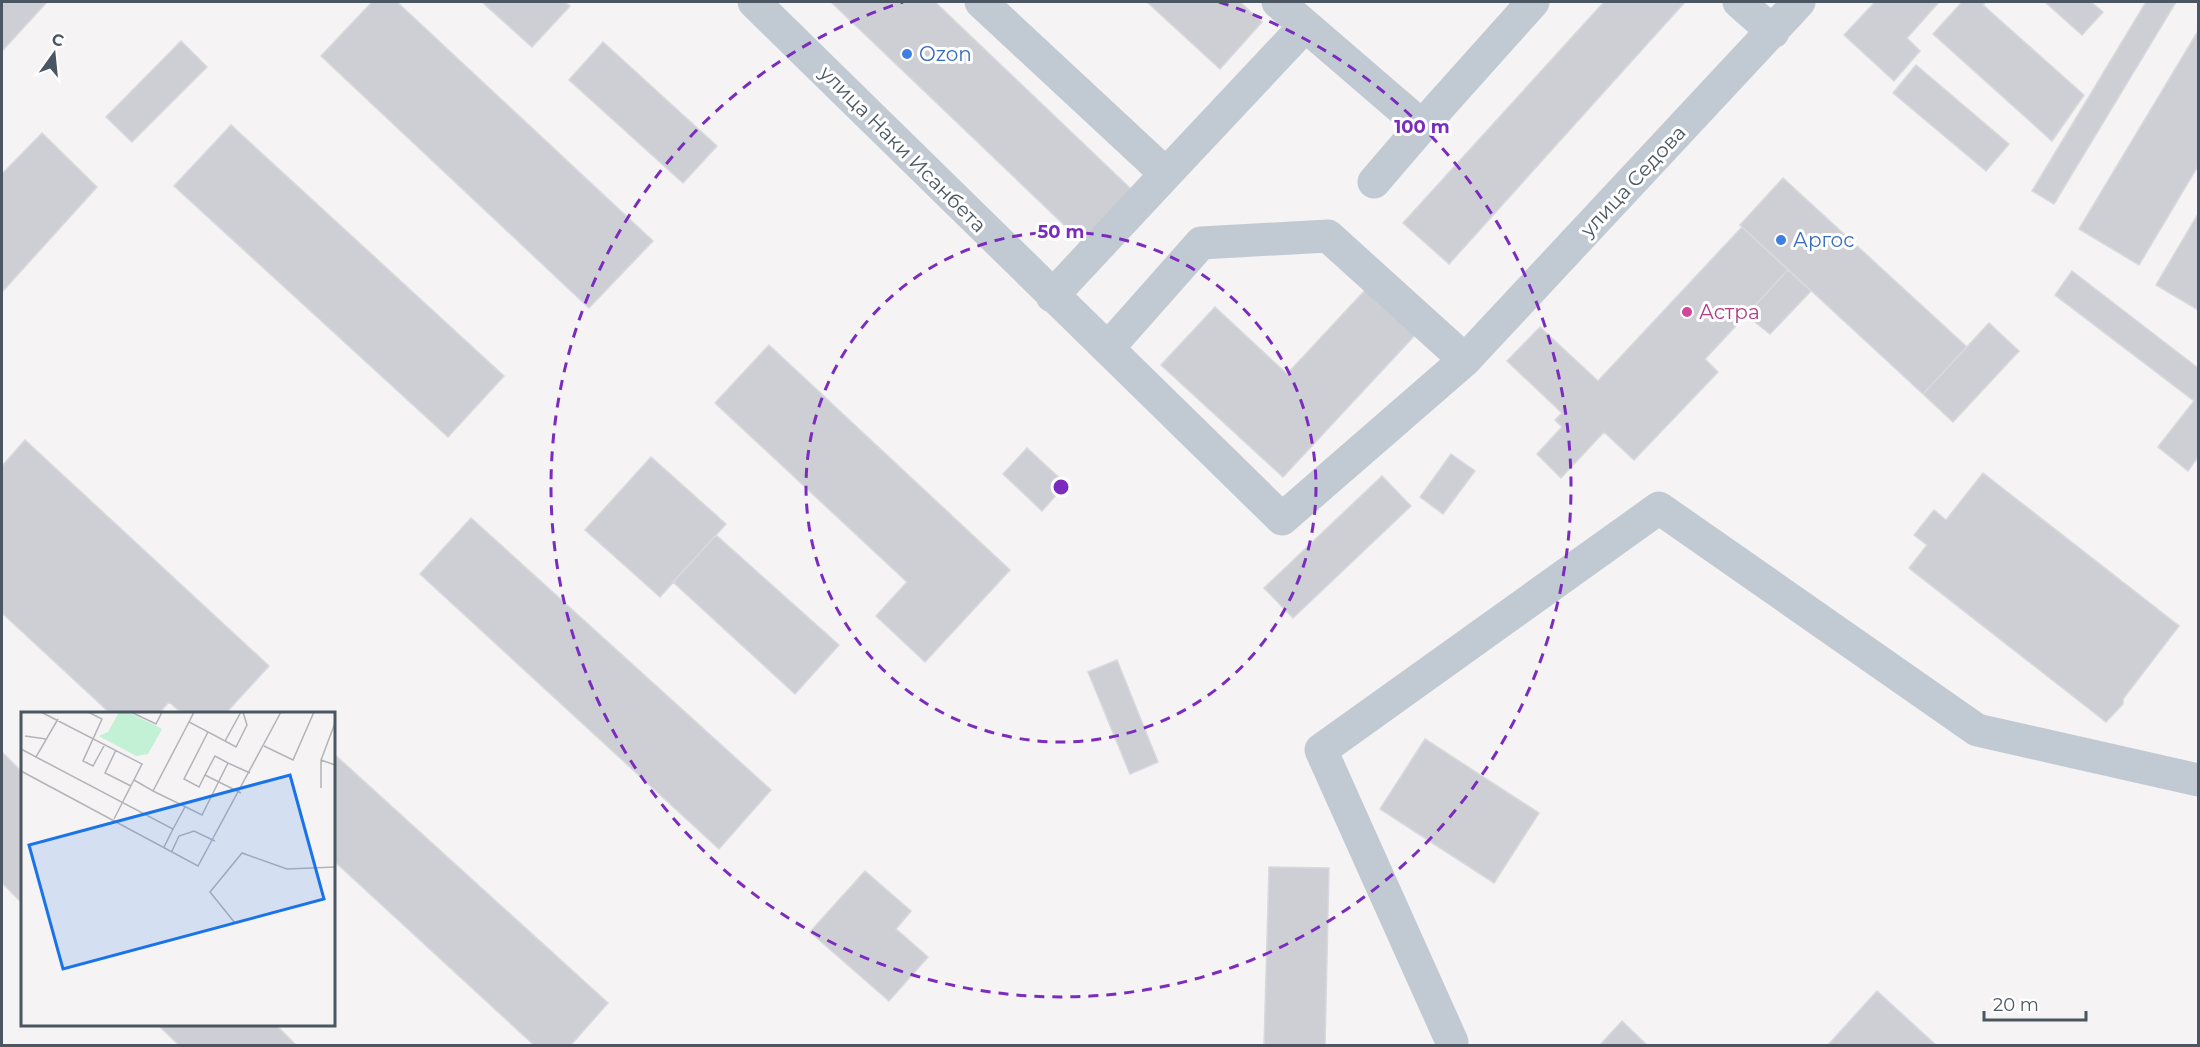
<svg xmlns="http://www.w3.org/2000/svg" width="2200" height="1047" font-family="Montserrat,sans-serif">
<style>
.building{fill:#cdcfd5;stroke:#d7d9de;stroke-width:1.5}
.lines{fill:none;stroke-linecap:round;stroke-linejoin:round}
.minor{stroke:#c1cad2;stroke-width:33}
.ring{fill:none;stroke:#7b2cbf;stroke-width:3;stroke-dasharray:10 8}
.shop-dot{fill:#3f7fe0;stroke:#fff;stroke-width:2}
.hotel-dot{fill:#d1479c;stroke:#fff;stroke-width:2}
.labels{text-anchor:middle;stroke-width:6;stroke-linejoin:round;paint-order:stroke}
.shop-label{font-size:20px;fill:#366cbe;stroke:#fff;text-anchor:start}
.street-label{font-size:20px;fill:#4a5661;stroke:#fff}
.hotel-label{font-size:20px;fill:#b23c85;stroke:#fff;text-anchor:start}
.inset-road{fill:none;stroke:#b1b4b9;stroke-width:1.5}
.view{fill:#1a73e8;fill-opacity:0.15;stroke:#1a73e8;stroke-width:3}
.inset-edge{fill:none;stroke:#4a5661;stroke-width:3}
.centre{fill:#7b2cbf;stroke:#fff;stroke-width:3}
.ring-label{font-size:18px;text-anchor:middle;font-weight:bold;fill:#7b2cbf;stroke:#fff;stroke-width:6;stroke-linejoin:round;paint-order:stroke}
</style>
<rect width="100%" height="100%" fill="#f5f3f3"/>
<path class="building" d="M2 2H47L2 51Z
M372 2H397L653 241 589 308 321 56Z
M482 2H565L570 6 532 47Z
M831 2H935L1132 190 1082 242Z
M1147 2H1240L1262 22 1220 69Z
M1604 2H1685L1449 264 1403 223Z
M1875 2H1939L1907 38 1920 51 1894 81 1844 35Z
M1962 2H1986L1983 5 2084 95 2052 141 1933 34Z
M2045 2H2091L2103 12 2082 35Z
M2146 2H2176L2054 204 2032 191Z
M2198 31V166L2139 265 2079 229Z
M181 41 207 67 132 142 106 117Z
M603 42 717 146 683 183 569 80Z
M1916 65 2009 144 1986 171 1893 93Z
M231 125 504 376 448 437 174 186Z
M42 133 97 187 2 292V174Z
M1783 178 1967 347 1923 394 1740 225Z
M2198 214V310L2156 285Z
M1742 227 1788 270 1705 359 1718 372 1634 460 1604 432 1561 478 1537 454 1562 427 1555 420 1562 413 1507 361 1540 327 1598 381Z
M1788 270 1811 291 1770 334 1746 315Z
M2072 271 2198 368V457L2188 471 2158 447 2194 401 2055 295Z
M1368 287 1417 333 1283 477 1161 365 1215 307 1287 374Z
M1989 323 2019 351 1953 422 1923 394Z
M769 345 1010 570 925 662 876 616 907 582 715 403Z
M25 440 269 666 225 714H183L169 702 158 714H111L2 613V466Z
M1027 448 1066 484 1042 511 1003 474Z
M1451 454 1475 471 1443 514 1420 497Z
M651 457 726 524 660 597 585 530Z
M1983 473 2179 626 2123 699V704L2106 722 1909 568 1927 545 1914 535 1934 510 1946 520Z
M1382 476 1411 506 1293 618 1264 588Z
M471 518 771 790 719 849 420 574Z
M716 535 839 645 795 694 673 582Z
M1117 660 1158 762 1130 774 1088 672Z
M1425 739 1539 813 1494 883 1380 809Z
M2 752 22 772V898L20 901 2 883Z
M334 754 608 1003 570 1046H535L333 860Z
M1269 867 1329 868 1325 1046H1264Z
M865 871 911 911 896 929 928 957 889 1001 810 932Z
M1877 991 1937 1046H1827Z
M1622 1021 1648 1046H1599Z
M157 1024H275L297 1046H180Z"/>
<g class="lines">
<path class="minor" d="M754 2 1282 519 1465 360 1799 2
M981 2 1166 174 1052 296
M1278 2 1422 126 1533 2
M1739 2 1773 32
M1166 174 1305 26
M1374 182 1422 126
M1108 348 1201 243 1328 236 1465 360
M1452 1042 1321 750 1659 508 1977 730 2198 780"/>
</g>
<g class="ring">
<circle cx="1061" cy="487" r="255"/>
<path d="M1219 2A510 510 0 1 1 903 2"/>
</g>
<g class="shop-dot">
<circle cx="907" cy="54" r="6"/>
<circle cx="1781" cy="240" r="6"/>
</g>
<circle class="hotel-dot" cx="1687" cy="312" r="6"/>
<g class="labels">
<g class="shop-label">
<text x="919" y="61">Ozon</text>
<text x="1793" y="247">Аргос</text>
</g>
<g class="street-label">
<text transform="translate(903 149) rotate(45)" y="7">улица Наки Исанбета</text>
<text transform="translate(1633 181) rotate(-47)" y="7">улица Седова</text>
</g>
<g class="hotel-label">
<text x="1699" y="319">Астра</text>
</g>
</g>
<g transform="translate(21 712)">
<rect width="314" height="314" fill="#f5f3f3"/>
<path d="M95 0H107L141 17 127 42 115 44 78 24 87 20 97 2Z" fill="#c3f1d5"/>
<path class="inset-road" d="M20 0 121 52 93 107M67 0 81 7 62 49 72 54 84 32M110 0 135 12 141 0M173 0 168 10 204 29 220 0M314 11 300 48 314 53M187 20 163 67 178 75 184 63 220 81M4 24 25 27M204 29 215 35 226 13 222 0M243 34 272 48 293 0M0 37 15 45 37 7M95 38 84 61 110 74M15 45 152 117 143 135M0 59 177 154 260 0M184 63 194 44 207 51M113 68 132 79 168 10M300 76V48M132 79 181 103 207 51 229 61M152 117 164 95M151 139 158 124 173 119 194 129M214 211 189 180 221 141 266 157 314 155"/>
<path class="view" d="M269 63 303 187 42 257 8 133Z"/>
<rect width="314" height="314" class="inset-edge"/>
</g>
<circle cx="1061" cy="487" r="9" class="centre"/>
<g class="ring-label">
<text x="1422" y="133">100 m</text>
<text x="1061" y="238">50 m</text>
</g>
<rect width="2200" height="1047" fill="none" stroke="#4a5661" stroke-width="6"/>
<g transform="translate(54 54) rotate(15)" stroke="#ffffff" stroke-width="4.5" paint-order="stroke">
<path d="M0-4.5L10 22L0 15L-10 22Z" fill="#4a5661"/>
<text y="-9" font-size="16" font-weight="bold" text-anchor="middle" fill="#4a5661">С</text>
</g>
<path d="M1984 1011v9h102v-9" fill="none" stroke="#4a5661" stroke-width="3"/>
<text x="1993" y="1011" font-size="18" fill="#4a5661" stroke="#ffffff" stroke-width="4.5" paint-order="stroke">20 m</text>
</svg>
